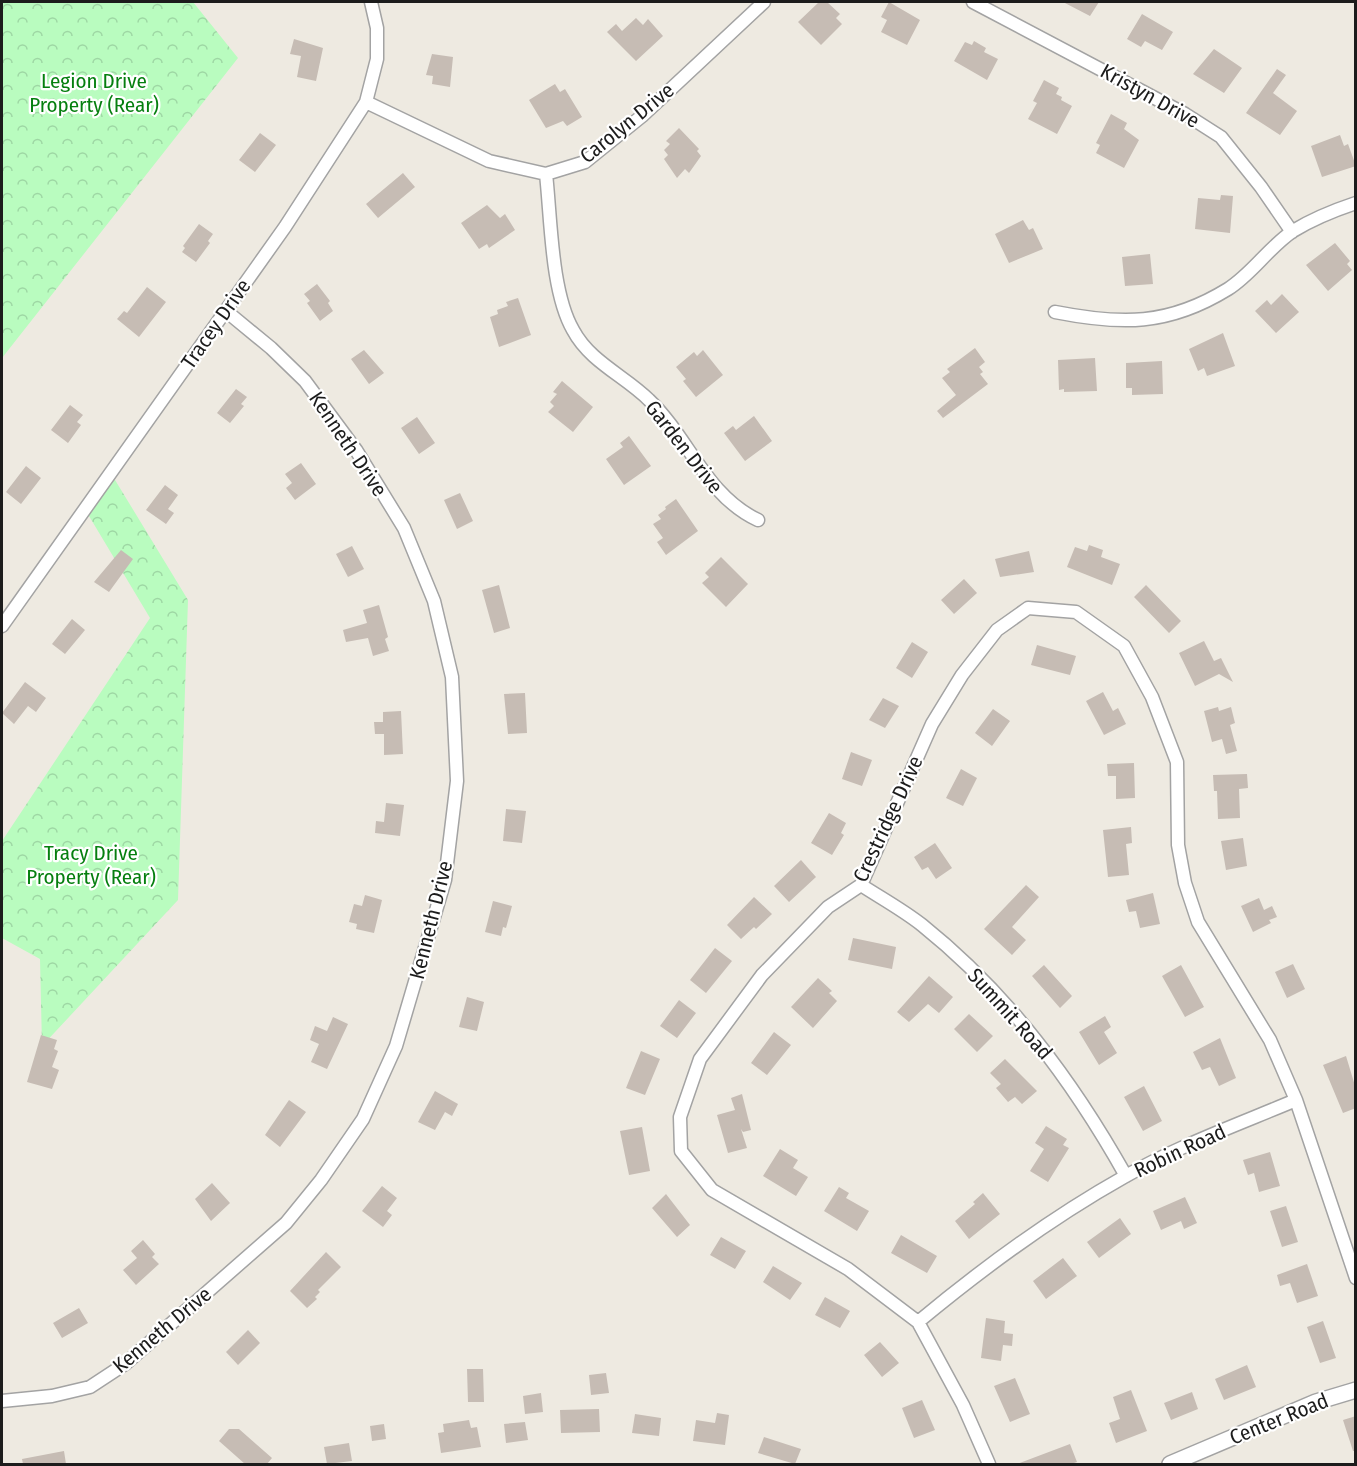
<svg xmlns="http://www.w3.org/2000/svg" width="1357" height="1466" font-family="'Fira Sans Condensed',sans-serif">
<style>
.park{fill:url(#park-crowns)}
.building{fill:#c6bcb4}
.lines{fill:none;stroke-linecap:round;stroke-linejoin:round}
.minor-casing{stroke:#a3a3a3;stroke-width:15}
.tertiary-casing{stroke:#a3a3a3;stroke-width:18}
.minor{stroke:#fff;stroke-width:12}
.tertiary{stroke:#fff;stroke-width:15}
.labels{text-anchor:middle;stroke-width:4.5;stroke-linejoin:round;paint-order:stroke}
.park-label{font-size:21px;fill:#057f0f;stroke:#fff}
.street-label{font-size:21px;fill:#1c1c1c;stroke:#fff}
</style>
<defs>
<pattern id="park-crowns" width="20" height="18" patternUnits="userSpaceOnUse" patternTransform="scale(1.5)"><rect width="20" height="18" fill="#b9fcbf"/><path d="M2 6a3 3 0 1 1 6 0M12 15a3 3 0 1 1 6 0" fill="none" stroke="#9ed7a4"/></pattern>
</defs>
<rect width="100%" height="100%" fill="#eeeae1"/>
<path class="park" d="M2 2H193L238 58 2 358Z
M112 475 188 600 178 900 42 1046 40 959 2 938V841L150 618 86 511Z"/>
<path class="building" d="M819 2H827L840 14 836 18 842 24 821 45 798 22Z
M889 2 920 20 907 45 881 32 887 20 881 17Z
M1063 2H1099L1090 16Z
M1142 14 1173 32 1162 50 1145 41 1141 47 1127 39Z
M636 18 643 25 648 19 663 36 636 61 607 32 616 24 622 31Z
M294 39 323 48 316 81 297 77 301 56 290 54Z
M974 41 986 48 984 52 998 59 987 80 954 61 965 42 972 45Z
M1214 49 1242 68 1224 93 1193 74Z
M432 54 453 57 450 87 432 84 433 76 426 75Z
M1277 69 1286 75 1273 93 1297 111 1280 135 1246 113Z
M1044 80 1059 88 1056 94 1062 97 1061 100 1072 106 1057 134 1028 119 1037 103 1033 101Z
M555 84 560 92 565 89 582 117 567 126 563 121 546 128 529 100Z
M1111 114 1127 123 1124 129 1139 140 1124 168 1096 153 1100 145 1096 143Z
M679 128 699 149 697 151 701 156 689 173 685 169 677 178 664 159 668 155 664 150 670 144 666 141Z
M260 133 276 145 255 172 239 160Z
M1340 135 1344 146 1348 144 1356 166 1322 177 1311 146Z
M403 173 415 187 378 218 366 204Z
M1221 195 1233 196 1230 233 1195 229 1198 198 1220 200Z
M487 205 500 218 505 214 515 230 489 248 487 244 479 249 461 223Z
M1023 220 1029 230 1033 228 1043 249 1009 263 995 234Z
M199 224 213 234 208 241 210 243 196 262 182 252 185 248 183 246Z
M1335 243 1350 261 1347 264 1352 270 1328 291 1306 265Z
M1150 254 1153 284 1125 286 1122 257Z
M317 284 330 301 328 303 333 311 320 321 307 303 310 301 304 294Z
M147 287 166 302 139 337 117 319 124 311 127 313Z
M1282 294 1299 312 1276 333 1255 311 1267 300 1271 305Z
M518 298 531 335 499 347 490 317 498 314 497 310 508 306 506 302Z
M1223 333 1235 366 1207 376 1204 368 1198 371 1189 349Z
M975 348 985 362 979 367 983 372 980 374 988 384 943 418 937 411 956 395 942 378 950 372 947 369Z
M364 350 384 373 369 384 351 359Z
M703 350 723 375 696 397 683 381 686 379 676 367 694 352 697 356Z
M1095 358 1097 391 1064 392V389L1059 390 1058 360Z
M1162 361 1163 394 1132 395V388H1126V363Z
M562 381 593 407 573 432 548 412 554 406 550 402 557 394 553 392Z
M236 389 247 397 241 404 244 406 230 423 217 413Z
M70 405 83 415 77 422 81 425 68 443 51 430Z
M754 416 772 441 745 461 724 433 733 426 736 430Z
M417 417 435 443 419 454 401 428Z
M629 436 651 466 624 485 606 459 623 447 620 443Z
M301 463 316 484 295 500 286 488 292 483 285 474Z
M26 466 41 478 21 504 6 492Z
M165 485 178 495 168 509 174 513 166 524 146 510Z
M460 493 473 521 457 529 444 500Z
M676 499 698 531 666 555 657 542 663 538 653 524 661 519 658 515 666 509 665 507Z
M1089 545 1103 550 1101 557 1120 564 1112 585 1067 567 1075 547 1087 551Z
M352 546 364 569 348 577 336 554Z
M121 550 133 559 109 592 94 582Z
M1029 551 1034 572 1000 577 995 559Z
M721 557 748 584 726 607 702 583 709 577 705 573Z
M964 579 977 593 954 614 941 600Z
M499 585 510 628 494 633 482 590Z
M1146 585 1181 621 1169 633 1134 597Z
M379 605 388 637 385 639 389 651 373 656 368 638 346 642 343 630 367 623 363 610Z
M72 619 85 630 65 654 52 644Z
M1204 641 1214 661 1221 658 1233 682 1219 674 1195 686 1179 653Z
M912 642 928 652 912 678 896 668Z
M1037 645 1076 656 1070 675 1031 665Z
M25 682 46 698 36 712 28 706 14 724 2 713Z
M1103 692 1113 711 1118 708 1126 724 1104 735 1086 701Z
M525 693 527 733 508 734 504 694Z
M883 698 899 706 885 728 869 720Z
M1218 707 1219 711 1231 707 1235 723 1230 725 1237 751 1226 754 1222 739 1212 742 1204 711Z
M993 709 1010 721 992 746 975 733Z
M401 711 403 754 384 755V734H375L374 722H383V712Z
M851 752 872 760 862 786 842 779Z
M1134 763 1135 798 1116 799V776H1108L1107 764Z
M961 769 977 778 963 806 946 798Z
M1247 774 1248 788 1239 789 1240 818 1218 819 1217 791H1214L1213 775Z
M386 803 404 805 400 836 375 833 376 821 384 822Z
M506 809 526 811 522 843 503 841Z
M829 813 846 823 841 833 844 835 832 855 811 843Z
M1131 827 1132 843 1126 844 1129 875 1108 877 1103 830Z
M1243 838 1247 866 1226 870 1221 841Z
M935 843 952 868 936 879 928 867 922 870 914 857Z
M801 860 816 877 789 902 774 886Z
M1026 885 1039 897 1012 927 1026 940 1012 955 984 929Z
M1153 893 1160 924 1140 928 1136 911 1129 912 1126 900Z
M365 895 382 900 374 933 356 929 357 924 349 922 354 904 362 906Z
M754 897 772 914 756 929 754 927 741 939 727 925Z
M1259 898 1264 910 1272 906 1277 917 1269 920 1271 923 1253 932 1241 906Z
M493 901 512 906 506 928 503 927 501 936 485 932Z
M853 938 896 947 892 969 848 960Z
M715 948 732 961 706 993 690 980Z
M1293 964 1305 989 1287 998 1275 972Z
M1044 965 1072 996 1060 1008 1032 976Z
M1181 965 1204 1007 1185 1017 1162 976Z
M929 976 953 997 939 1013 928 1004 909 1022 897 1012Z
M818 978 832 991 829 993 837 1001 813 1028 791 1007Z
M467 997 484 1002 477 1031 459 1027Z
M679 1000 696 1013 677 1038 660 1026Z
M969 1014 993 1036 977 1052 954 1029Z
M1105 1016 1111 1027 1104 1032 1117 1053 1099 1065 1079 1032Z
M333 1017 348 1024 327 1069 311 1062 319 1044 310 1040 315 1026 327 1031Z
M774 1032 791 1045 767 1075 751 1063Z
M41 1035 57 1040 54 1049 58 1051 52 1067 59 1070 52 1089 27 1082Z
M1220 1038 1236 1078 1219 1086 1210 1067 1202 1070 1193 1052Z
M641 1051 660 1059 645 1095 626 1088Z
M1346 1056 1356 1089V1108L1343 1113 1323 1065Z
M1005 1059 1037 1091 1022 1104 1015 1097 1008 1102 996 1088 1001 1084 990 1073Z
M1144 1086 1162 1121 1143 1131 1124 1097Z
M435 1091 458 1104 452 1116 445 1112 435 1130 418 1122Z
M742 1094 751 1130 743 1132 741 1129 747 1148 728 1153 717 1115 735 1110 731 1098Z
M289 1100 306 1112 280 1147 265 1135Z
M1046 1126 1067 1139 1063 1145 1069 1148 1048 1182 1030 1171 1044 1149 1035 1143Z
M642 1127 650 1171 629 1175 620 1131Z
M780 1149 798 1160 793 1168 808 1177 796 1196 763 1176Z
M1270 1152 1280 1186 1259 1192 1254 1173 1248 1175 1243 1160Z
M212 1183 230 1203 211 1221 195 1199Z
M382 1186 397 1198 387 1211 392 1215 383 1227 362 1211Z
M839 1187 849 1193 846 1198 869 1211 857 1231 824 1211Z
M983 1193 1000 1214 969 1239 955 1221 975 1204 973 1202Z
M666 1194 690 1225 677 1237 652 1208Z
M1185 1197 1197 1223 1184 1229 1181 1221 1161 1230 1153 1211Z
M1286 1206 1298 1242 1282 1247 1270 1211Z
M1120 1218 1131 1234 1099 1258 1087 1242Z
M901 1235 937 1256 927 1273 891 1253Z
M721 1237 746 1251 735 1269 710 1255Z
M143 1240 155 1254 152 1257 159 1264 136 1285 123 1270 137 1258 131 1251Z
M326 1252 341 1267 318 1290 320 1292 315 1297 317 1299 307 1308 290 1291Z
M1063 1258 1077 1276 1046 1299 1033 1281Z
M1307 1264 1318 1296 1297 1303 1290 1283 1280 1286 1277 1275Z
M773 1266 802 1283 790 1300 763 1282Z
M825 1297 850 1311 840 1328 815 1315Z
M79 1308 88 1323 62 1338 53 1323Z
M986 1318 1005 1321 1004 1333 1013 1334 1012 1346 1003 1345 1001 1361 981 1358Z
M1323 1321 1336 1358 1320 1363 1307 1327Z
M248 1330 260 1343 238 1365 226 1352Z
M880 1342 899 1363 882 1377 864 1355Z
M1247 1365 1256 1387 1224 1400 1215 1379Z
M467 1369H483L484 1402H468Z
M606 1373 609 1393 591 1395 589 1375Z
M1015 1378 1030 1414 1010 1422 994 1386Z
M1131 1390 1147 1431 1116 1443 1109 1423 1120 1419 1113 1397Z
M1192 1392 1198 1409 1171 1420 1164 1403Z
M541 1393 543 1412 525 1414 523 1396Z
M922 1400 935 1430 914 1438 902 1408Z
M599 1409 600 1432 561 1433 560 1410Z
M717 1413 729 1415 725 1445 693 1441 696 1420 715 1423Z
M635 1414 661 1418 659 1436 632 1433Z
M1356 1416V1451H1353L1343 1420Z
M469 1420 471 1428 477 1427 481 1447 441 1453 438 1433 444 1432 443 1424Z
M525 1422 528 1440 506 1443 504 1424Z
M384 1424 386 1439 372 1441 370 1426Z
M229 1429H239L272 1458 267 1464H245L219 1441Z
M764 1437 801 1449 795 1464 758 1453Z
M349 1443 352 1461 327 1464 324 1447Z
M1070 1444 1077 1462 1071 1464H1017Z
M64 1451 66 1464H23L22 1459Z"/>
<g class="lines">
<defs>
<path id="minor" d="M973 2 1185 114 1221 137 1261 187 1292 232
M366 102 489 161 546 174 585 162 642 116 764 2
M546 174C551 218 551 292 573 330 590 362 625 376 649 400 689 438 706 496 758 520
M1055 312C1121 325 1168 326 1228 289 1252 274 1269 247 1293 231 1311 220 1335 210 1356 203
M2 626 285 227 366 102 377 59V28L371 2
M861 885C881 898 903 910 922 925 1008 994 1072 1080 1126 1176
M918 1322C983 1268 1051 1218 1124 1177 1178 1146 1239 1124 1296 1100
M2 1401 52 1396 90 1387 125 1364 286 1223 321 1180 363 1119 396 1046 445 880 457 781 452 677 434 601 404 528 356 450 305 381 271 348 226 311
M989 1464 963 1405 918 1322 848 1269 712 1190 681 1151 680 1117 700 1059 762 975 828 907 861 885 932 724 962 675 997 630 1028 608 1076 612 1124 646 1152 697 1177 762 1178 845 1185 883 1198 922 1270 1040 1296 1100 1356 1278"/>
<path id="tertiary" d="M1170 1464 1316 1402 1356 1390"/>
</defs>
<use href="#minor" class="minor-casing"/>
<use href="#tertiary" class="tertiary-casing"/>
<use href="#minor" class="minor"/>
<use href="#tertiary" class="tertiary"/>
</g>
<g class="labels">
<g class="park-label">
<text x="94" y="88">Legion Drive<tspan x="94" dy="24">Property (Rear)</tspan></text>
<text x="91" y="860">Tracy Drive<tspan x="91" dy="24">Property (Rear)</tspan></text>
</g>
<g class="street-label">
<text transform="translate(1150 96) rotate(29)" y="7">Kristyn Drive</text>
<text transform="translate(627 123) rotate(-39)" y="7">Carolyn Drive</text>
<text transform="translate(216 324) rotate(-55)" y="7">Tracey Drive</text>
<text transform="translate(348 444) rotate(56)" y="7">Kenneth Drive</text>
<text transform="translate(684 447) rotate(52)" y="7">Garden Drive</text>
<text transform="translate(888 819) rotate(-65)" y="7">Crestridge Drive</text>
<text transform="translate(431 920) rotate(-76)" y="7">Kenneth Drive</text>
<text transform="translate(1010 1014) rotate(48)" y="7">Summit Road</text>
<text transform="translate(1180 1151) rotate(-25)" y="7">Robin Road</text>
<text transform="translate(162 1330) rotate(-40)" y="7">Kenneth Drive</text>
<text transform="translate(1279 1419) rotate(-22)" y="7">Center Road</text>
</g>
</g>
<rect width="1357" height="1466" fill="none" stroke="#1c1c1c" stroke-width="6"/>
</svg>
